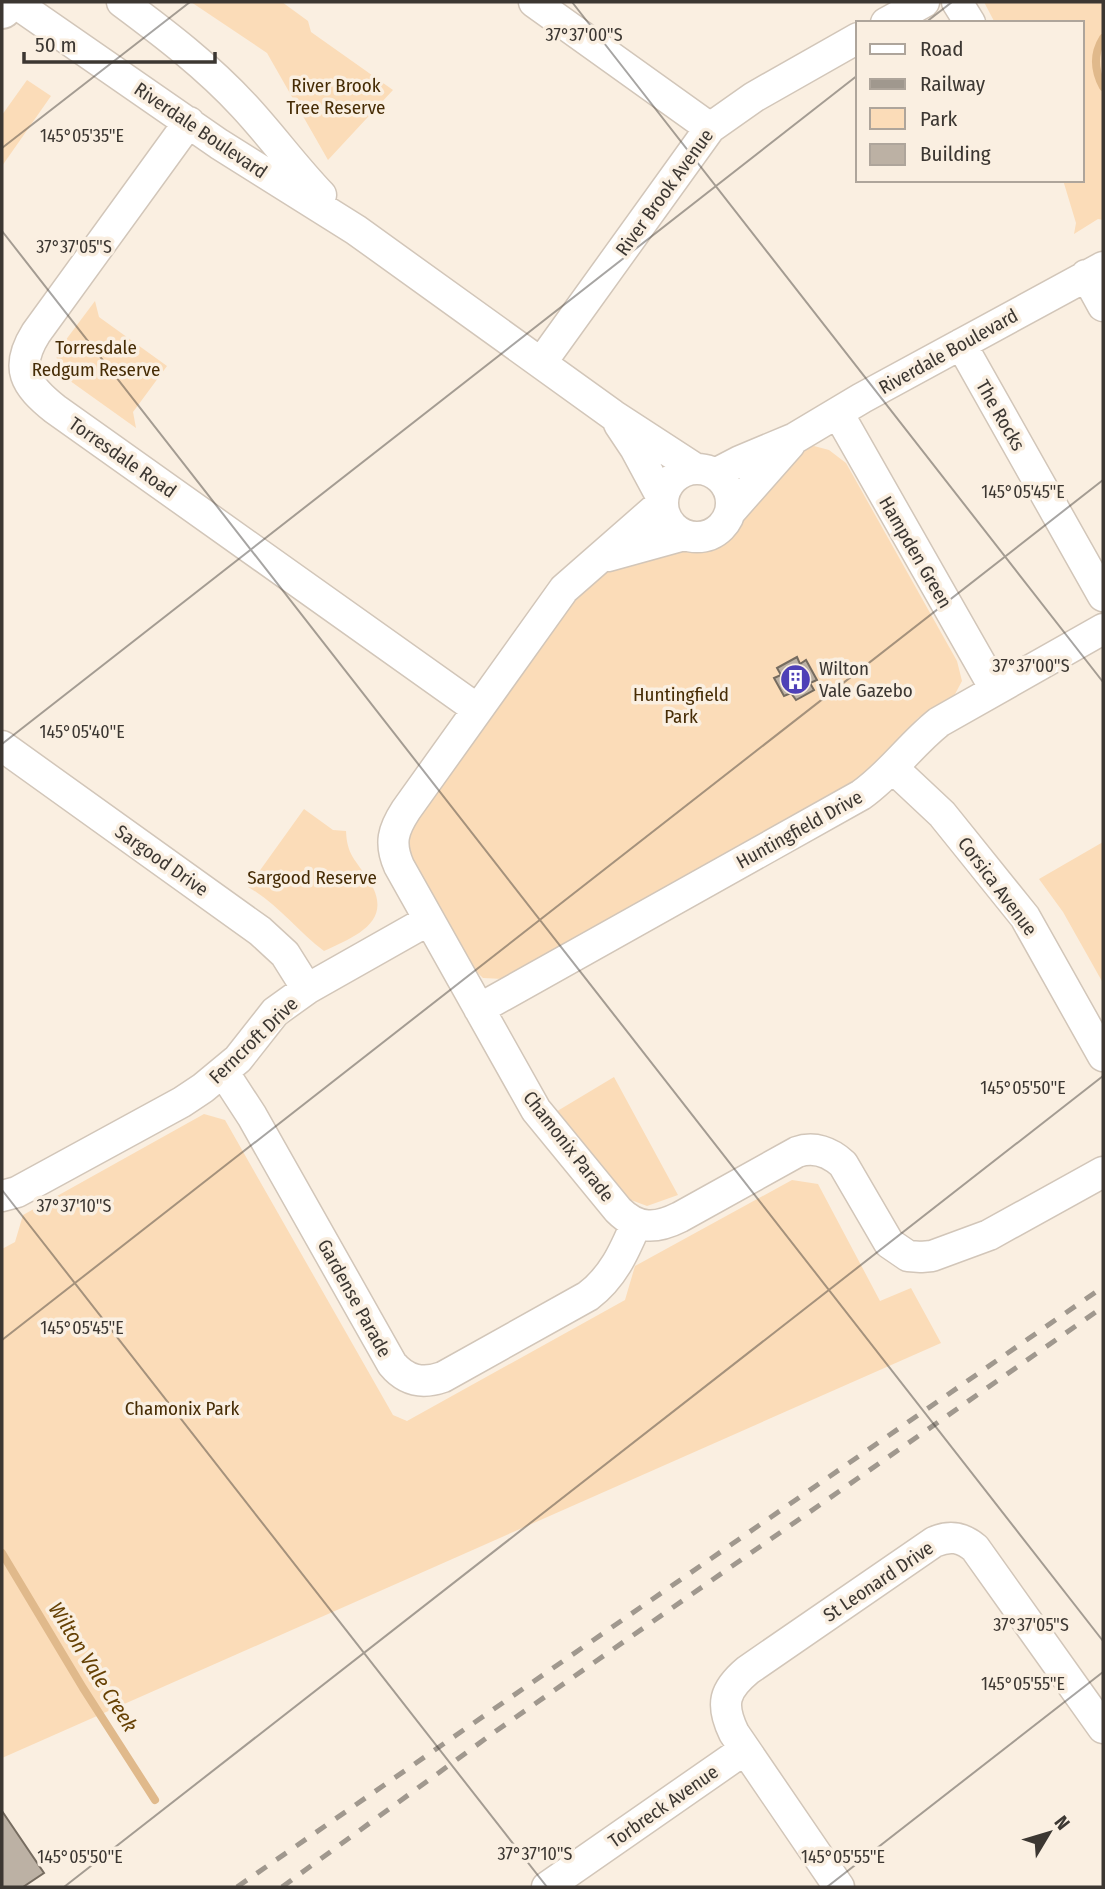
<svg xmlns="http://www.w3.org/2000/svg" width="1105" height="1889" font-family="'Fira Sans Condensed',sans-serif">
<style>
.green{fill:#fbdcb8}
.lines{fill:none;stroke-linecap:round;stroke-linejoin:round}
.stream{stroke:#e0b98b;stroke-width:8}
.building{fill:#bcb1a4;stroke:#766c60;stroke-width:2}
.street-casing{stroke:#d2c6b9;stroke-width:33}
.highway-casing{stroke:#d2c6b9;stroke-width:42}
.street{stroke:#fff;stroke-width:30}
.highway{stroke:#fff;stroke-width:38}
.rail{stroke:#a0988e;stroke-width:5;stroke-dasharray:12 12;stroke-linecap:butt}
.ticks{fill:none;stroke:#3c3732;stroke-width:2;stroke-opacity:0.45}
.labels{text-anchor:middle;stroke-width:7;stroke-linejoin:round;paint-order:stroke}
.park-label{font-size:19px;fill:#462c05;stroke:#faefe1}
.street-label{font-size:19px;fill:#3c3732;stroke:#faefe1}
.poi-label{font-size:19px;fill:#3c3732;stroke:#faefe1;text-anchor:start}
.water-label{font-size:21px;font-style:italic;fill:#664104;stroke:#faefe1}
.ticks-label{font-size:18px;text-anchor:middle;fill:#3c3732;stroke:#faefe1;stroke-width:7;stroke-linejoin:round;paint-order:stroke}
</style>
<rect width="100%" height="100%" fill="#faefe1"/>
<path class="green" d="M191 2H282L308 21 311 32 393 90 328 160 267 53Z
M984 2H1103V220L1098 219 1074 234 1076 223 1063 180H1082V23H995Z
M27 80 51 96 2 166V115Z
M95 301 99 317 167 366 133 412 136 428 59 373 56 353Z
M814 446 829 450 846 463 957 661 962 681 954 696 918 718 874 769 854 783 503 979 483 978 466 962 407 851 408 833 563 610 603 571 667 550 693 552 715 550 734 532 778 471 797 451Z
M304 809 333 830 346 831C347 855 355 859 368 879 396 921 356 936 324 951 297 931 278 904 248 887Z
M1103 842V983L1063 912 1039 879Z
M614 1077 678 1195 647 1206 623 1197 554 1113Z
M204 1114 225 1120 393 1415 407 1421 625 1300 635 1266 792 1180 818 1184 880 1301 911 1288 941 1343 2 1758V1249L15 1242 23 1215Z"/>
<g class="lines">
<path class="stream" d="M1103 38C1093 54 1094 70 1103 87
M2 1553 83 1688 155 1800"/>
</g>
<path class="building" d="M797 657 800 664 806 660 817 680 810 683 814 690 796 700 791 693 784 696 774 678 781 675 777 668Z
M2 1811 44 1873 23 1887H2Z"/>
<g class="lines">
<defs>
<path id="street" d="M14 2 219 144 356 230 613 415 696 469
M122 2C165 34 207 66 244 106 271 135 294 167 321 195
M534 2 710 128
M957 2 970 23
M886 23 924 2
M189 122 36 333C14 368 25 385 55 409L477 709
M1086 275 1103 306
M961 344 1103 596
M541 363 710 128 754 97 858 38
M838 413 995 689
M619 424 635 448 663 500
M663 503a34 34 0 1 1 68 0a34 34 0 1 1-68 0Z
M715 474 740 461 795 438 862 398 1103 267
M661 504 564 589 406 810C393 830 389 843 399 866L536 1110 618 1210C638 1230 656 1229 680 1217L797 1152C814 1146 830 1152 843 1164L889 1243 908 1256 921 1257 932 1256 989 1235 1103 1172
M730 512 790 444
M608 556 684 535
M2 746 260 931 285 954 307 989
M894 769 942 814 1025 917 1103 1056
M479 1009 861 795C892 773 910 745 939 722L1103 629
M224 1073 252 1116 392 1364C406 1381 423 1384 443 1377L588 1296C613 1277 624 1252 636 1224
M2 1196 17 1192 182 1102 203 1088 238 1059 275 1012 307 989 429 920
M547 1887 744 1750
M839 1887 734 1733C720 1704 724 1690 748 1670L934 1542C950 1535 962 1537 975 1548L1103 1728"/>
<path id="highway" d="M2 9 6 2"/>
</defs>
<use href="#street" class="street-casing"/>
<use href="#highway" class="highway-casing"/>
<use href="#street" class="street"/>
<use href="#highway" class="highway"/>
<path class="rail" d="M237 1887 1103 1287
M282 1887 496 1731 1103 1307"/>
</g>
<path class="ticks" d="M572 2 1103 682M925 23 952 2M2 148 190 2M2 231 1103 1641M2 744 858 75M2 1190 547 1887M2 1340 1103 480M64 1887 1103 1076M827 1887 1103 1672"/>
<defs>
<symbol id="building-disc" viewBox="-11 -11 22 22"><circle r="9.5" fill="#4e40b7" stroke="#faefe1"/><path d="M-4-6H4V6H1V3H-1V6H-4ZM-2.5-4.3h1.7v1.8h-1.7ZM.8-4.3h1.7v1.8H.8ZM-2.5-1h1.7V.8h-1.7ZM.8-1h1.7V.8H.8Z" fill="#fff"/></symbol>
</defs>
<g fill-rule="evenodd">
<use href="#building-disc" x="778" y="662" width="35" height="35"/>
</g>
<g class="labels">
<g class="park-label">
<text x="336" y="92">River Brook<tspan x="336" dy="22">Tree Reserve</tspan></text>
<text x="96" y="354">Torresdale<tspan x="96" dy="22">Redgum Reserve</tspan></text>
<text x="681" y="701">Huntingfield<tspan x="681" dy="22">Park</tspan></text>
<text x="312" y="884">Sargood Reserve</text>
<text x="182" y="1415">Chamonix Park</text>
</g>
<g class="street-label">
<text transform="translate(201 130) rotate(34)" y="7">Riverdale Boulevard</text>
<text transform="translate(664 192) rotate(-54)" y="7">River Brook Avenue</text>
<text transform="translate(948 351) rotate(-29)" y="7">Riverdale Boulevard</text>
<text transform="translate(1001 415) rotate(60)" y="7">The Rocks</text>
<text transform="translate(123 457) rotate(35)" y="7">Torresdale Road</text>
<text transform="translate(916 552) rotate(60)" y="7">Hampden Green</text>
<text transform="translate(799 829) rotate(-29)" y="7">Huntingfield Drive</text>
<text transform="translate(162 860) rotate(35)" y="7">Sargood Drive</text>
<text transform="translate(998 886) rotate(53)" y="7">Corsica Avenue</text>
<text transform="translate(253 1040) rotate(-44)" y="7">Ferncroft Drive</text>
<text transform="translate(569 1146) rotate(52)" y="7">Chamonix Parade</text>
<text transform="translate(355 1298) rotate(61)" y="7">Gardense Parade</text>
<text transform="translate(878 1581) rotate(-34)" y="7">St Leonard Drive</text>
<text transform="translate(663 1806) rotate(-35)" y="7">Torbreck Avenue</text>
</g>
<g class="poi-label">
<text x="819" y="675">Wilton<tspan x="819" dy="22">Vale Gazebo</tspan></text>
</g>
<g class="water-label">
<text transform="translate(93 1667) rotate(58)" y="7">Wilton Vale Creek</text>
</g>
</g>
<g class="ticks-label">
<text x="584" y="41">37°37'00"S</text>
<text x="82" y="142">145°05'35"E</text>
<text x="74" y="253">37°37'05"S</text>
<text x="1023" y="498">145°05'45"E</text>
<text x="1031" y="672">37°37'00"S</text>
<text x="82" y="738">145°05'40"E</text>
<text x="1023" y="1094">145°05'50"E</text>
<text x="74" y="1212">37°37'10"S</text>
<text x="82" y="1334">145°05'45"E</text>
<text x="1031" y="1631">37°37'05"S</text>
<text x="1023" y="1690">145°05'55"E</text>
<text x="535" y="1860">37°37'10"S</text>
<text x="80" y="1863">145°05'50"E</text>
<text x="843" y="1863">145°05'55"E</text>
</g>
<rect width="1105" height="1889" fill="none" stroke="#3c3732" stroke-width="7"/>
<rect x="856" y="21" width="228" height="161" fill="#faefe1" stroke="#aea59b" stroke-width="2"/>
<rect x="870" y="44" width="35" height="10" fill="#ffffff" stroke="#aea59b" stroke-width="2"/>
<text x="920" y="56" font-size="21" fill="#3c3732">Road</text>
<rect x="870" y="79" width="35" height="10" fill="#a0988e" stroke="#aea59b" stroke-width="2"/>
<text x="920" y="91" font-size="21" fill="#3c3732">Railway</text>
<rect x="870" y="108" width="35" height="21" fill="#fbdcb8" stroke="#aea59b" stroke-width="2"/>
<text x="920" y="126" font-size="21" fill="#3c3732">Park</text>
<rect x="870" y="144" width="35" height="21" fill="#bcb1a4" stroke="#aea59b" stroke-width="2"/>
<text x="920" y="161" font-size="21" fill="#3c3732">Building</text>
<g transform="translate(1049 1833) rotate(52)" stroke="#faefe1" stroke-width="5" paint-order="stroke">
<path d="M0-5L12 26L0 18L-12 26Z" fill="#3c3732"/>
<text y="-10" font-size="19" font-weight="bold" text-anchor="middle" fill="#3c3732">N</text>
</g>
<path d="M24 52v10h191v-10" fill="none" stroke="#3c3732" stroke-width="3.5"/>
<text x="35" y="52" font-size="21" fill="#3c3732" stroke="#faefe1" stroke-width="5" paint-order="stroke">50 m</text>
</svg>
